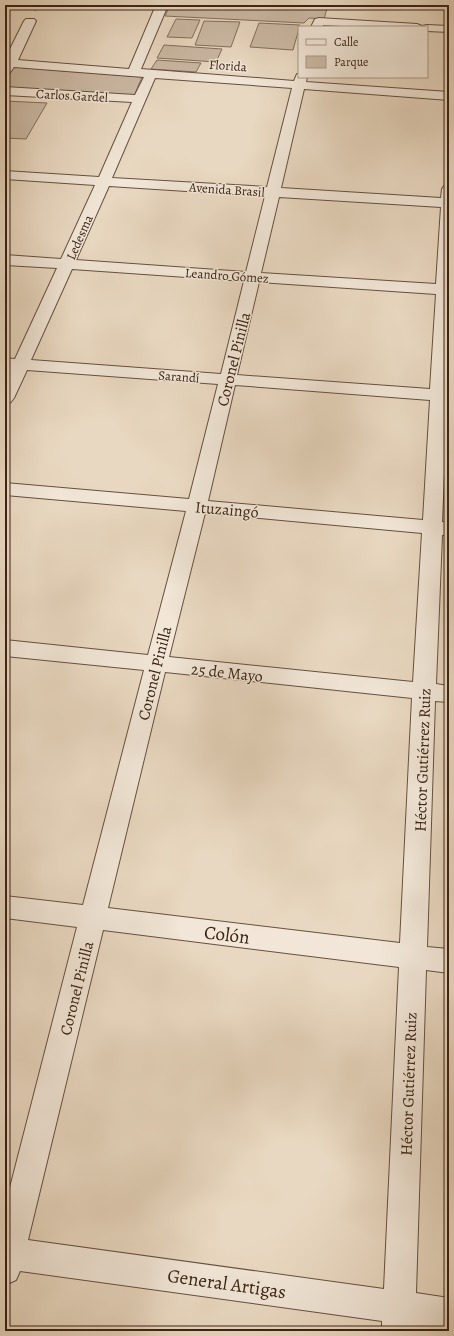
<svg xmlns="http://www.w3.org/2000/svg" width="454" height="1336" font-family="Alegreya,serif">
<style>
.green{fill:#cbb9a4;stroke:#836e5c}
.lines{fill:none;stroke-linecap:round;stroke-linejoin:round}
.minor-casing{stroke:#66503f;stroke-width:2}
.path{stroke:#3b2314;stroke-width:1.5;stroke-dasharray:0.5 1;stroke-linecap:butt}
.minor{fill:#f1e6d7;fill-rule:evenodd}
.labels{text-anchor:middle;stroke-width:3;stroke-linejoin:round;paint-order:stroke}
.far-street-label{font-size:13px;fill:#3b2314;stroke:#f1e6d7}
.street-label{font-size:16px;fill:#3b2314;stroke:#f1e6d7}
.near-street-label{font-size:19px;fill:#3b2314;stroke:#f1e6d7}
</style>
<rect width="100%" height="100%" fill="#e9d8c1"/>
<filter id="stains"><feTurbulence type="fractalNoise" baseFrequency=".005" numOctaves="4"/><feColorMatrix values="0 0 0 0 .2 0 0 0 0 .09 0 0 0 0 .02 0 0 0 .5 -.17"/></filter>
<radialGradient id="worn" r=".72"><stop offset=".6" stop-color="#630" stop-opacity="0"/><stop offset="1" stop-color="#630" stop-opacity=".3"/></radialGradient>
<path class="green" d="M170 5H328L324 19 309 18 304 23 165 16Z
M176 19 200 20 192 38 167 37Z
M204 21 240 22 231 47 195 45Z
M259 23 300 25 293 50 250 47Z
M164 45 222 49 216 62 157 58Z
M157 60 201 63 196 72 151 69Z
M14 67 142 77 134 96 5 88V81Z
M5 101 47 103 26 139 5 138Z"/>
<g class="lines">
<defs>
<path id="minor" d="M156 5H168L141 69 294 81 297 74H299V77H307L306 82 449 92V100L304 89 281 188 441 198 442 189 444 186 449 185 448 391H449V401H447L442 522 449 523V535H442L436 684 449 686V702L435 701 427 947 449 949V973L426 970 416 1293 449 1298V1330L415 1326 414 1331H382V1321L20 1271 16 1280 5 1285V1207L77 927 5 918V896L83 905 144 670 5 656V640L148 655 186 511 5 495V483L189 499 218 384 27 370 14 398 11 402 5 403V379L10 368H5V358L15 359 57 268 5 265V255L61 259 95 185 5 179V171L99 177 132 102 5 95V87L135 95 144 77 14 67 9 74 5 75V59L24 21 26 19H34L36 21 18 60 129 69ZM155 78 292 88 267 187 112 178ZM109 186 265 196 246 272 76 260ZM279 197 441 207 436 284 261 273ZM72 269 244 281 221 374 31 360ZM259 282 436 294 430 389 237 375ZM235 385 430 400 423 520 208 501ZM205 513 422 533 413 682 169 657ZM165 672 412 698 400 943 108 908ZM103 930 399 967 384 1289 28 1240Z
M319 18 417 24 422 26 427 25 449 26V32L427 31V27H361L323 25V27H311L315 19Z"/>
</defs>
<use href="#minor" class="minor-casing"/>
<path class="path" d="M35 11 38 5"/>
<use href="#minor" class="minor"/>
</g>
<g class="labels">
<g class="far-street-label">
<text transform="translate(228 65) rotate(4)" y="5">Florida</text>
<text transform="translate(72 95) rotate(3)" y="5">Carlos Gardel</text>
<text transform="translate(227 189) rotate(4)" y="5">Avenida Brasil</text>
<text transform="translate(79 237) rotate(-66)" y="5">Ledesma</text>
<text transform="translate(227 275) rotate(4)" y="5">Leandro Gómez</text>
<text transform="translate(179 376) rotate(4)" y="5">Sarandí</text>
</g>
<g class="street-label">
<text transform="translate(233 359) rotate(-76)" y="6">Coronel Pinilla</text>
<text transform="translate(227 509) rotate(5)" y="6">Ituzaingó</text>
<text transform="translate(227 672) rotate(6)" y="6">25 de Mayo</text>
<text transform="translate(154 673) rotate(-76)" y="6">Coronel Pinilla</text>
<text transform="translate(422 760) rotate(-88)" y="6">Héctor Gutiérrez Ruiz</text>
<text transform="translate(76 988) rotate(-76)" y="6">Coronel Pinilla</text>
<text transform="translate(408 1084) rotate(-88)" y="6">Héctor Gutiérrez Ruiz</text>
</g>
<g class="near-street-label">
<text transform="translate(227 934) rotate(7)" y="7">Colón</text>
<text transform="translate(227 1283) rotate(8)" y="7">General Artigas</text>
</g>
</g>
<rect width="454" height="1336" fill="none" stroke="#e9d8c1" stroke-width="20"/>
<rect x="6" y="6" width="442" height="1324" fill="none" stroke="#3b2314" stroke-width="2"/>
<rect x="10" y="10" width="434" height="1316" fill="none" stroke="#3b2314"/>
<rect x="298" y="26" width="130" height="52" fill="#f1e6d7" stroke="#a89889"/>
<rect x="306" y="39" width="20" height="6" fill="#f1e6d7" stroke="#a89889"/>
<text x="334" y="46" font-size="12" fill="#3b2314">Calle</text>
<rect x="306" y="56" width="20" height="12" fill="#cbb9a4" stroke="#a89889"/>
<text x="334" y="66" font-size="12" fill="#3b2314">Parque</text>
<rect width="100%" height="100%" filter="url(#stains)"/>
<rect width="100%" height="100%" fill="url(#worn)"/>
</svg>
